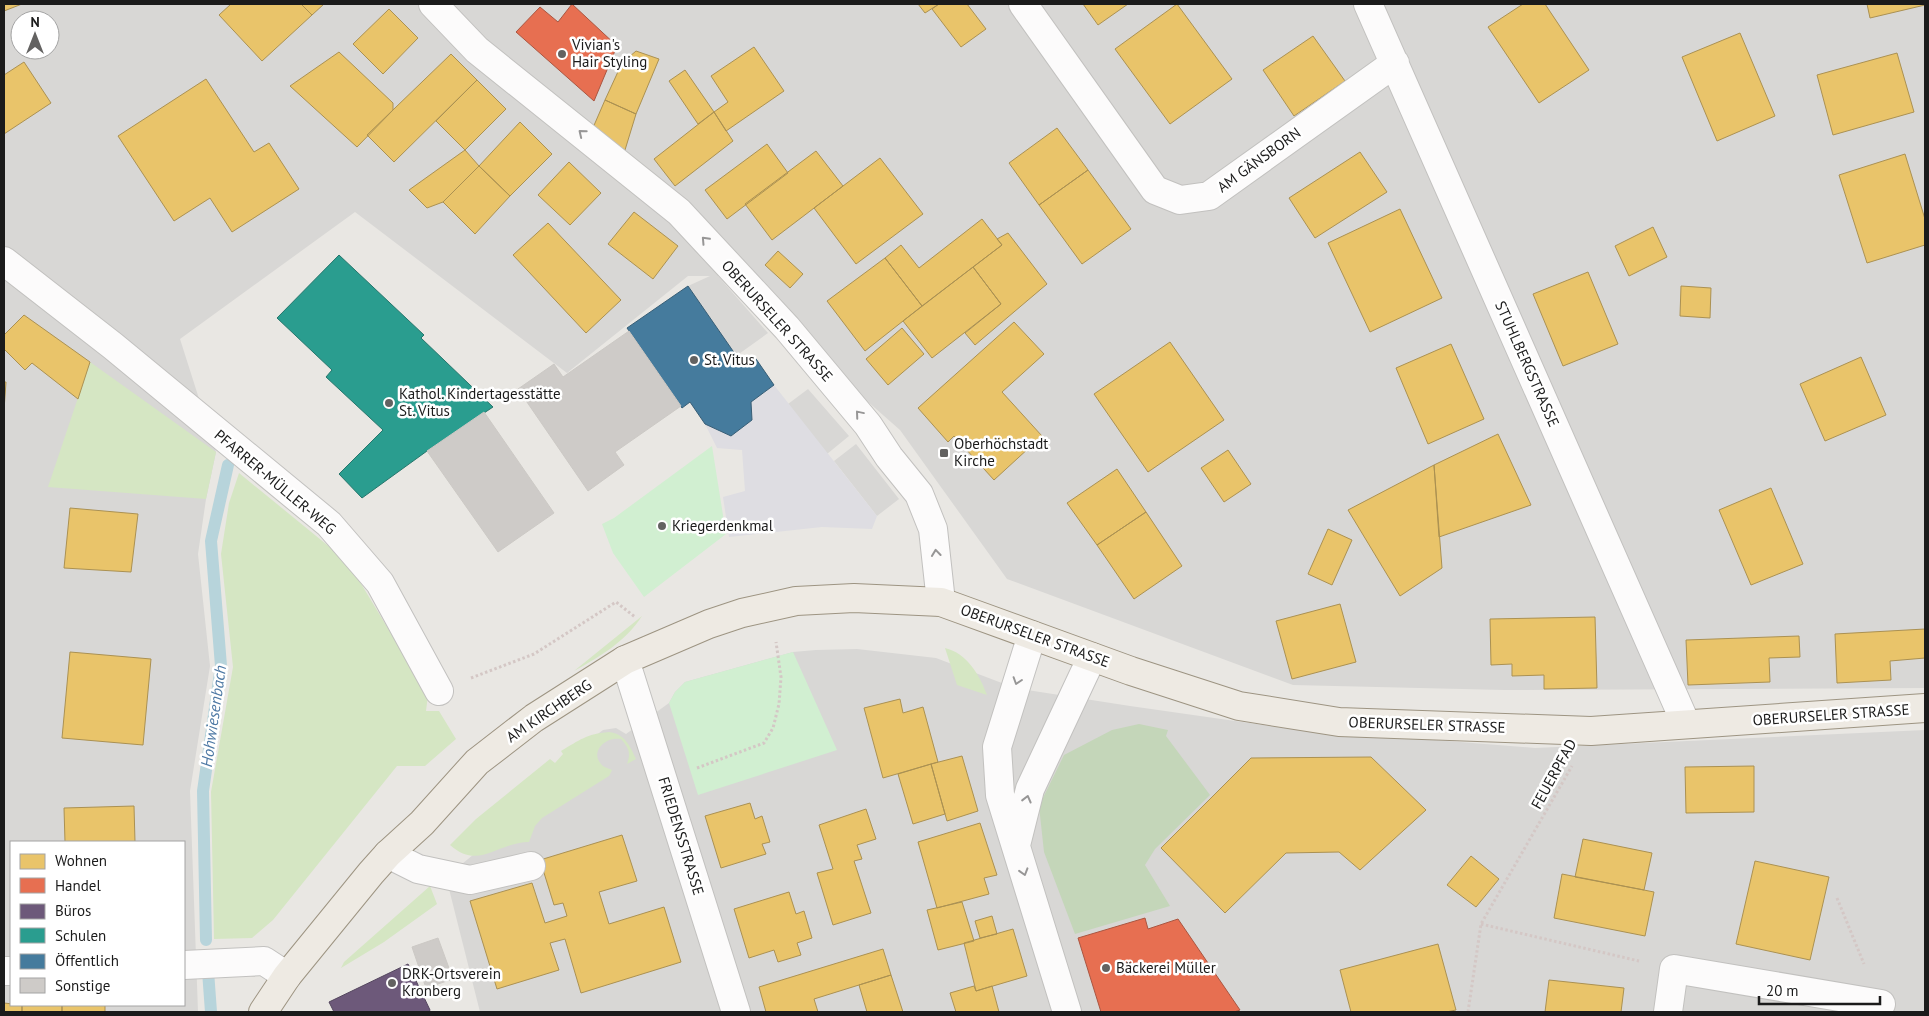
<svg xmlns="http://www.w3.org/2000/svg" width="1929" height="1016" font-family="'PT Sans',sans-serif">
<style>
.residential{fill:#d8d7d5;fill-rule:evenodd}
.grass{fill:#d5e6c3}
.forest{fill:#c4d6b9}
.park{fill:#d1efd1}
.plaza{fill:#dedde2}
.homes{fill:#e9c46a;stroke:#ab9152}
.shops{fill:#e76f51;stroke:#aa5641}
.offices{fill:#6d597a;stroke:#54465e}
.schools{fill:#2a9d8f;stroke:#26766c}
.public{fill:#457b9d;stroke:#385e76}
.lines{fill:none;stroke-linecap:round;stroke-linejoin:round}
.stream{stroke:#b7d4db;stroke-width:12}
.building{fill:#cecbc8;stroke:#ccc9c5}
.minor-casing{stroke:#c2c1bf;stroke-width:30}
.major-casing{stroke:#9d9482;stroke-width:30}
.path{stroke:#d4c7c5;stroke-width:3;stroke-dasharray:2.5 2.5;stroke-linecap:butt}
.minor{stroke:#fcfbfb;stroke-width:28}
.major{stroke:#eeeae3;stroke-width:28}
.oneway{stroke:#979696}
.poi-dot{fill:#636261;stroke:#fff;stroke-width:2}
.labels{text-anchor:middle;stroke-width:5;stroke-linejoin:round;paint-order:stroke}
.poi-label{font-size:15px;fill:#1b1b1b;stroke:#fff;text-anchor:start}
.street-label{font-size:15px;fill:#1b1b1b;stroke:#fff}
.water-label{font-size:16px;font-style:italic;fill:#4d78a4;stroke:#fff}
</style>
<rect width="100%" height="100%" fill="#e9e7e3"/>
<path class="residential" d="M4 4H1925V688L1504 690 1293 685 1007 579 900 430 725 276H718L768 333 736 356 688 286 710 276H688L567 373 355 212 180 339 216 452 206 499 198 554 210 666 190 791 198 1012H4ZM20 20H50V50H20ZM11 842H184V1005H11Z
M808 389 849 436 827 454 788 404Z
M856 444 899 499 877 516 834 461Z
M857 649 936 658 1015 688 1130 706 1284 728 1535 748 1925 730V1012H480L446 877 538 802 582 746 603 730 616 728 626 734 669 703 675 692 685 682 793 652 816 650Z"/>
<path class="grass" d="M90 362 216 452 206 499 48 487Z
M239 473 348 562 428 695 426 711H439L456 739 425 766H397L273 920 252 938 214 939 211 792 233 667 221 554 229 503Z
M642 616C625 642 601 656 574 671Z
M945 648C967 653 980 676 987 695L957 685Z
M609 732C625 734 630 746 636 759L627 764C631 753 629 748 621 739 605 736 590 752 601 764 603 767 608 768 612 770L609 776 542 818 535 826 529 842C498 842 479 871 450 845L476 819 550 759 555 763 563 754 561 751C580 740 586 734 609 732Z
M430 886 437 904 384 942 341 968 344 962Z"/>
<path class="forest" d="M1139 724 1168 730 1166 736 1210 795 1155 849 1145 865 1170 906 1075 934 1044 852 1039 806 1064 755 1112 730Z"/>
<path class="park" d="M712 446 726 534 644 597 613 553 602 524 614 518Z
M793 652 837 750 698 795 669 703 675 692 685 682Z"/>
<path class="plaza" d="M774 385 877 516 872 529 822 527 729 537 723 497 745 491 742 450 717 448 705 424 731 435 752 420 751 402Z"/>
<path class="homes" d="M4 4H22L4 11Z
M231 4H301L312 15 262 61 219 15Z
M301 4H324L312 15Z
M918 4H939L925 13Z
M939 4H967L986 29 961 47 932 9Z
M1083 4H1128L1098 25Z
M1177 4 1232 79 1170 124 1115 49Z
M1523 4H1545L1589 70 1539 103 1488 27Z
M1867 4H1925V5L1870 18Z
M389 9 418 38 383 74 353 44Z
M1740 33 1775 116 1717 141 1682 57Z
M1313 36 1345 81 1294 116 1263 70Z
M754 47 784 91 726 131 714 112 728 102 711 76Z
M636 51 659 59 636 114 605 100 622 63Z
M339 52 393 103V110L357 147 290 86Z
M1897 53 1914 112 1833 135 1817 75Z
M451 54 477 80 394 162 367 135Z
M24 62 51 103 4 134V75Z
M685 70 714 112 698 124 669 81Z
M206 79 254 152 269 143 299 189 232 232 210 198 174 221 118 136Z
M477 80 506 109 465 150 436 121Z
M605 100 636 114 625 150 592 130Z
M714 112 733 141 675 186 654 159Z
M520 122 552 154 510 196 479 166Z
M1057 128 1088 170 1039 205 1009 163Z
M767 144 788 173 727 219 705 190Z
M465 150 479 166 443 202 427 208 409 190Z
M816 151 843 186 772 240 745 204Z
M1360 152 1387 192 1315 238 1289 198Z
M1905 154 1925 219V245L1867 263 1839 175Z
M880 158 923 214 856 264 814 208Z
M569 162 601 193 570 225 538 195Z
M479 166 510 196 475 234 443 202Z
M1088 170 1131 229 1082 264 1039 205Z
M1400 209 1442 298 1370 332 1328 243Z
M634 212 678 246 653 279 608 244Z
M982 219 1002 245 922 306 885 258 901 245 919 268Z
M548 223 621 300 586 333 513 255Z
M1653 227 1667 257 1629 276 1615 246Z
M1008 233 1047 284 975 345 965 333 1001 304 973 267 1002 245 997 239Z
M778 251 803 274 790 288 765 265Z
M885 258 922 306 865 351 827 301Z
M973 267 1001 304 932 358 903 321Z
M1588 272 1618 344 1563 366 1533 294Z
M1681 286 1711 288 1710 318 1680 316Z
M24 315 90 362 78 399 32 363 25 370 4 349V335Z
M1014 322 1044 354 1002 392 1042 436 994 480 954 436 948 442 918 408Z
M902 328 924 354 888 385 866 359Z
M1170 342 1224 420 1148 472 1094 394Z
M1451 344 1484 419 1428 444 1396 368Z
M1861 357 1886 415 1825 441 1800 384Z
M4 382H6L4 410Z
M1498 434 1531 505 1439 537 1434 465Z
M1228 450 1251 484 1224 502 1201 468Z
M1434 465 1442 568 1400 596 1348 510Z
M1117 469 1146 512 1097 545 1067 503Z
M1771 488 1803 564 1751 585 1719 510Z
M70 508 138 514 131 572 64 568Z
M1146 512 1182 566 1134 599 1097 545Z
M1328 529 1352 540 1332 585 1308 574Z
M1340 604 1356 662 1292 679 1276 621Z
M1595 617 1597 688 1544 689V675L1512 676V664L1491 665 1490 619Z
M1925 629V658L1890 661 1891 680 1837 683 1835 634Z
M1799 636 1800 657 1769 658 1770 682 1688 685 1686 640Z
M70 652 151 659 143 745 62 738Z
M900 699 903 713 923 707 938 762 883 778 864 708Z
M962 756 978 811 947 821 931 764Z
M1371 757 1426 810 1360 870 1339 852 1286 853 1225 913 1161 848 1251 758Z
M931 764 945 814 913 824 898 774Z
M1754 766V812L1686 813 1685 767Z
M750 803 755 819 762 816 770 842 762 844 766 854 721 868 705 816Z
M134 806 135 842H65L64 808Z
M866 809 876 839 857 845 862 859 854 861 871 913 833 925 817 873 833 869 819 825Z
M980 823 997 875 984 878 989 894 937 908 918 842Z
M622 835 637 881 599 892 609 924 664 907 681 962 581 993 565 939 550 943 559 970 497 989 470 901 532 883 545 923 567 916 563 903 554 905 540 860Z
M1583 839 1652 853 1644 890 1575 877Z
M1471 856 1499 879 1476 907 1447 885Z
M1755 861 1829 877 1810 960 1736 944Z
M1562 874 1654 892 1645 936 1554 918Z
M789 892 796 914 804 911 812 938 797 943 801 955 778 962 774 950 749 958 734 909Z
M962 902 974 941 938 950 927 910Z
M992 916 997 934 980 938 975 921Z
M1013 929 1027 976 976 991 964 943Z
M1438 944 1456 1010 1446 1012H1351L1340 970Z
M883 949 891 975 814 999 818 1012H766L759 987Z
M891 975 903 1012H867L859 985Z
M1549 980 1624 988 1621 1012H1545Z
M974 986 976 991 992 986 999 1012H956L950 993Z
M4 1003 22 1005V1012H4Z
M22 1005H62V1012H22Z
M62 1005H105V1012H62Z"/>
<path class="shops" d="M572 4 617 46 594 101 516 32 540 7 558 22Z
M1145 918 1148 929 1178 919 1240 1010 1234 1012H1101L1078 938Z"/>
<path class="offices" d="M408 964 430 1010 429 1012H334L329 1002Z"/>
<path class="schools" d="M339 255 424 335 421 338 493 407 427 451 362 498 339 474 383 430 326 377 332 370 277 318Z"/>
<path class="public" d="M688 286 742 364 754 356 774 385 751 402 752 420 731 436 705 424 690 402 682 408 627 328Z"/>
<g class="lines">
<path class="stream" d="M206 940 203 791 221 666 211 541 228 465
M208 971 211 1012"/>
</g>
<path class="building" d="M629 331 681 406 615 452 624 465 588 491 518 389 554 364 563 377Z
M484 412 554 513 498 552 427 451Z
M438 938 453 979 426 988 412 947Z"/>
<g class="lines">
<defs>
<path id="minor" d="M433 4 477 50 679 212 787 328 868 425 889 457 919 494 933 529 941 602
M1023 4 1155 190 1180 200 1209 196 1395 63
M1368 4 1686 724
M4 261 113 346 329 524 380 583 439 691
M1032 635 997 747 1000 795 1067 1012
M625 660 736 1012
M1016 845 1030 789 1092 657
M388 854 418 869 470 880 531 866
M184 965 264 961 287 976
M4 971H11
M1668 1012 1674 969 1881 1004"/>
<path id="major" d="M263 1012 287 976 371 873 388 854 422 823 477 762 534 718 625 660 709 624 742 613 796 601 854 598 941 602 1131 671 1239 706 1339 722 1591 731 1925 708"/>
</defs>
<use href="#minor" class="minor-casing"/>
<use href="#major" class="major-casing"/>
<path class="path" d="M471 678 534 654 616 602 635 617
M697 768 764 743 773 728 779 704 781 677 776 642
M1837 898 1864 964
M1481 924 1639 961
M1468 1012 1481 924 1572 766"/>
<use href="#minor" class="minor"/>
<use href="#major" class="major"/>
</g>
<defs><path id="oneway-chevron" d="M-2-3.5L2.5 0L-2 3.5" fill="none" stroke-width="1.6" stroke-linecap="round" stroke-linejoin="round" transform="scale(1.25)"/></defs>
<g class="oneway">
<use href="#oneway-chevron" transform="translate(582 133) rotate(-141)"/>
<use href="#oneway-chevron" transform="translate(705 240) rotate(-133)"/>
<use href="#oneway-chevron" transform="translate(859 414) rotate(-130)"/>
<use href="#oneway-chevron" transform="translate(936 553) rotate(-96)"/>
<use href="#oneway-chevron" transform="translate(1017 681) rotate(108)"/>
<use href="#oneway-chevron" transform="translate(1027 799) rotate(-76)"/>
<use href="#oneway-chevron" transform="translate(1024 872) rotate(73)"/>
</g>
<g class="poi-dot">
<circle cx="562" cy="54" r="5"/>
<circle cx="694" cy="360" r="5"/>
<circle cx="389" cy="403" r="5"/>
<rect x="939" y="448" width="10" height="10" rx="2.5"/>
<circle cx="662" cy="526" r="5"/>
<circle cx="1106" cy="968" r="5"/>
<circle cx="392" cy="983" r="5"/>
</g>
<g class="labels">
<g class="poi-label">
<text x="572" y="50">Vivian's<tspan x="572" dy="17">Hair Styling</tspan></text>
<text x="704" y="365">St. Vitus</text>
<text x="399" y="399">Kathol. Kindertagesstätte<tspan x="399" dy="17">St. Vitus</tspan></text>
<text x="954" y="449">Oberhöchstadt<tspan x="954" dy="17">Kirche</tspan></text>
<text x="672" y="531">Kriegerdenkmal</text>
<text x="1116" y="973">Bäckerei Müller</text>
<text x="402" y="979">DRK-Ortsverein<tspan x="402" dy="17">Kronberg</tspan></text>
</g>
<g class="street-label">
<text transform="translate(1259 160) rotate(-36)" y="5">AM GÄNSBORN</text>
<text transform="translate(777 321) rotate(48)" y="5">OBERURSELER STRASSE</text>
<text transform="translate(1527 364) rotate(66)" y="5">STUHLBERGSTRASSE</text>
<text transform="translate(275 482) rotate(40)" y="5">PFARRER-MÜLLER-WEG</text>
<text transform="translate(1035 636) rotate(20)" y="5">OBERURSELER STRASSE</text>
<text transform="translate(549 711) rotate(-34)" y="5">AM KIRCHBERG</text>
<text transform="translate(1831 715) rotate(-4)" y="5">OBERURSELER STRASSE</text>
<text transform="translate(1427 725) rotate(2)" y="5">OBERURSELER STRASSE</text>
<text transform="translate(1554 774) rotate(-61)" y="5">FEUERPFAD</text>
<text transform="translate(681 836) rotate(73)" y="5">FRIEDENSSTRASSE</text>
</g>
<g class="water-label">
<text transform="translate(213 716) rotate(-82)" y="6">Hohwiesenbach</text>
</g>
</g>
<rect width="1929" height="1016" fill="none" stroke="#1b1b1b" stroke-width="10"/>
<rect x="10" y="841" width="175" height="165" fill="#ffffff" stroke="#a4a4a4"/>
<rect x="20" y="854" width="25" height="15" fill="#e9c46a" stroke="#a4a4a4"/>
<text x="55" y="866" font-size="15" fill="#1b1b1b">Wohnen</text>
<rect x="20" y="878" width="25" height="15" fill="#e76f51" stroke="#a4a4a4"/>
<text x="55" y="891" font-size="15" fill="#1b1b1b">Handel</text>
<rect x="20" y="904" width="25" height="15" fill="#6d597a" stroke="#a4a4a4"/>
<text x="55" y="916" font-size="15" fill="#1b1b1b">Büros</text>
<rect x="20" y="928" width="25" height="15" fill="#2a9d8f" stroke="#a4a4a4"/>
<text x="55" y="941" font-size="15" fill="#1b1b1b">Schulen</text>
<rect x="20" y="954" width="25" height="15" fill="#457b9d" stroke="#a4a4a4"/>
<text x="55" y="966" font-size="15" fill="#1b1b1b">Öffentlich</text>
<rect x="20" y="978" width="25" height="15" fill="#cecbc8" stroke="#a4a4a4"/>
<text x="55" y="991" font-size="15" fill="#1b1b1b">Sonstige</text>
<g transform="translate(35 35)"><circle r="24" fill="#ffffff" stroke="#a4a4a4"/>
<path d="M0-4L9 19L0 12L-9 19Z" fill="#636261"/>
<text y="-8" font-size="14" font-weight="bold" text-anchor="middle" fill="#1b1b1b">N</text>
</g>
<path d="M1759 996v8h121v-8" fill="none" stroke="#1b1b1b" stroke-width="2.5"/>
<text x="1766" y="996" font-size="15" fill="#1b1b1b" stroke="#ffffff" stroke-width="4" paint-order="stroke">20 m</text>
</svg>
